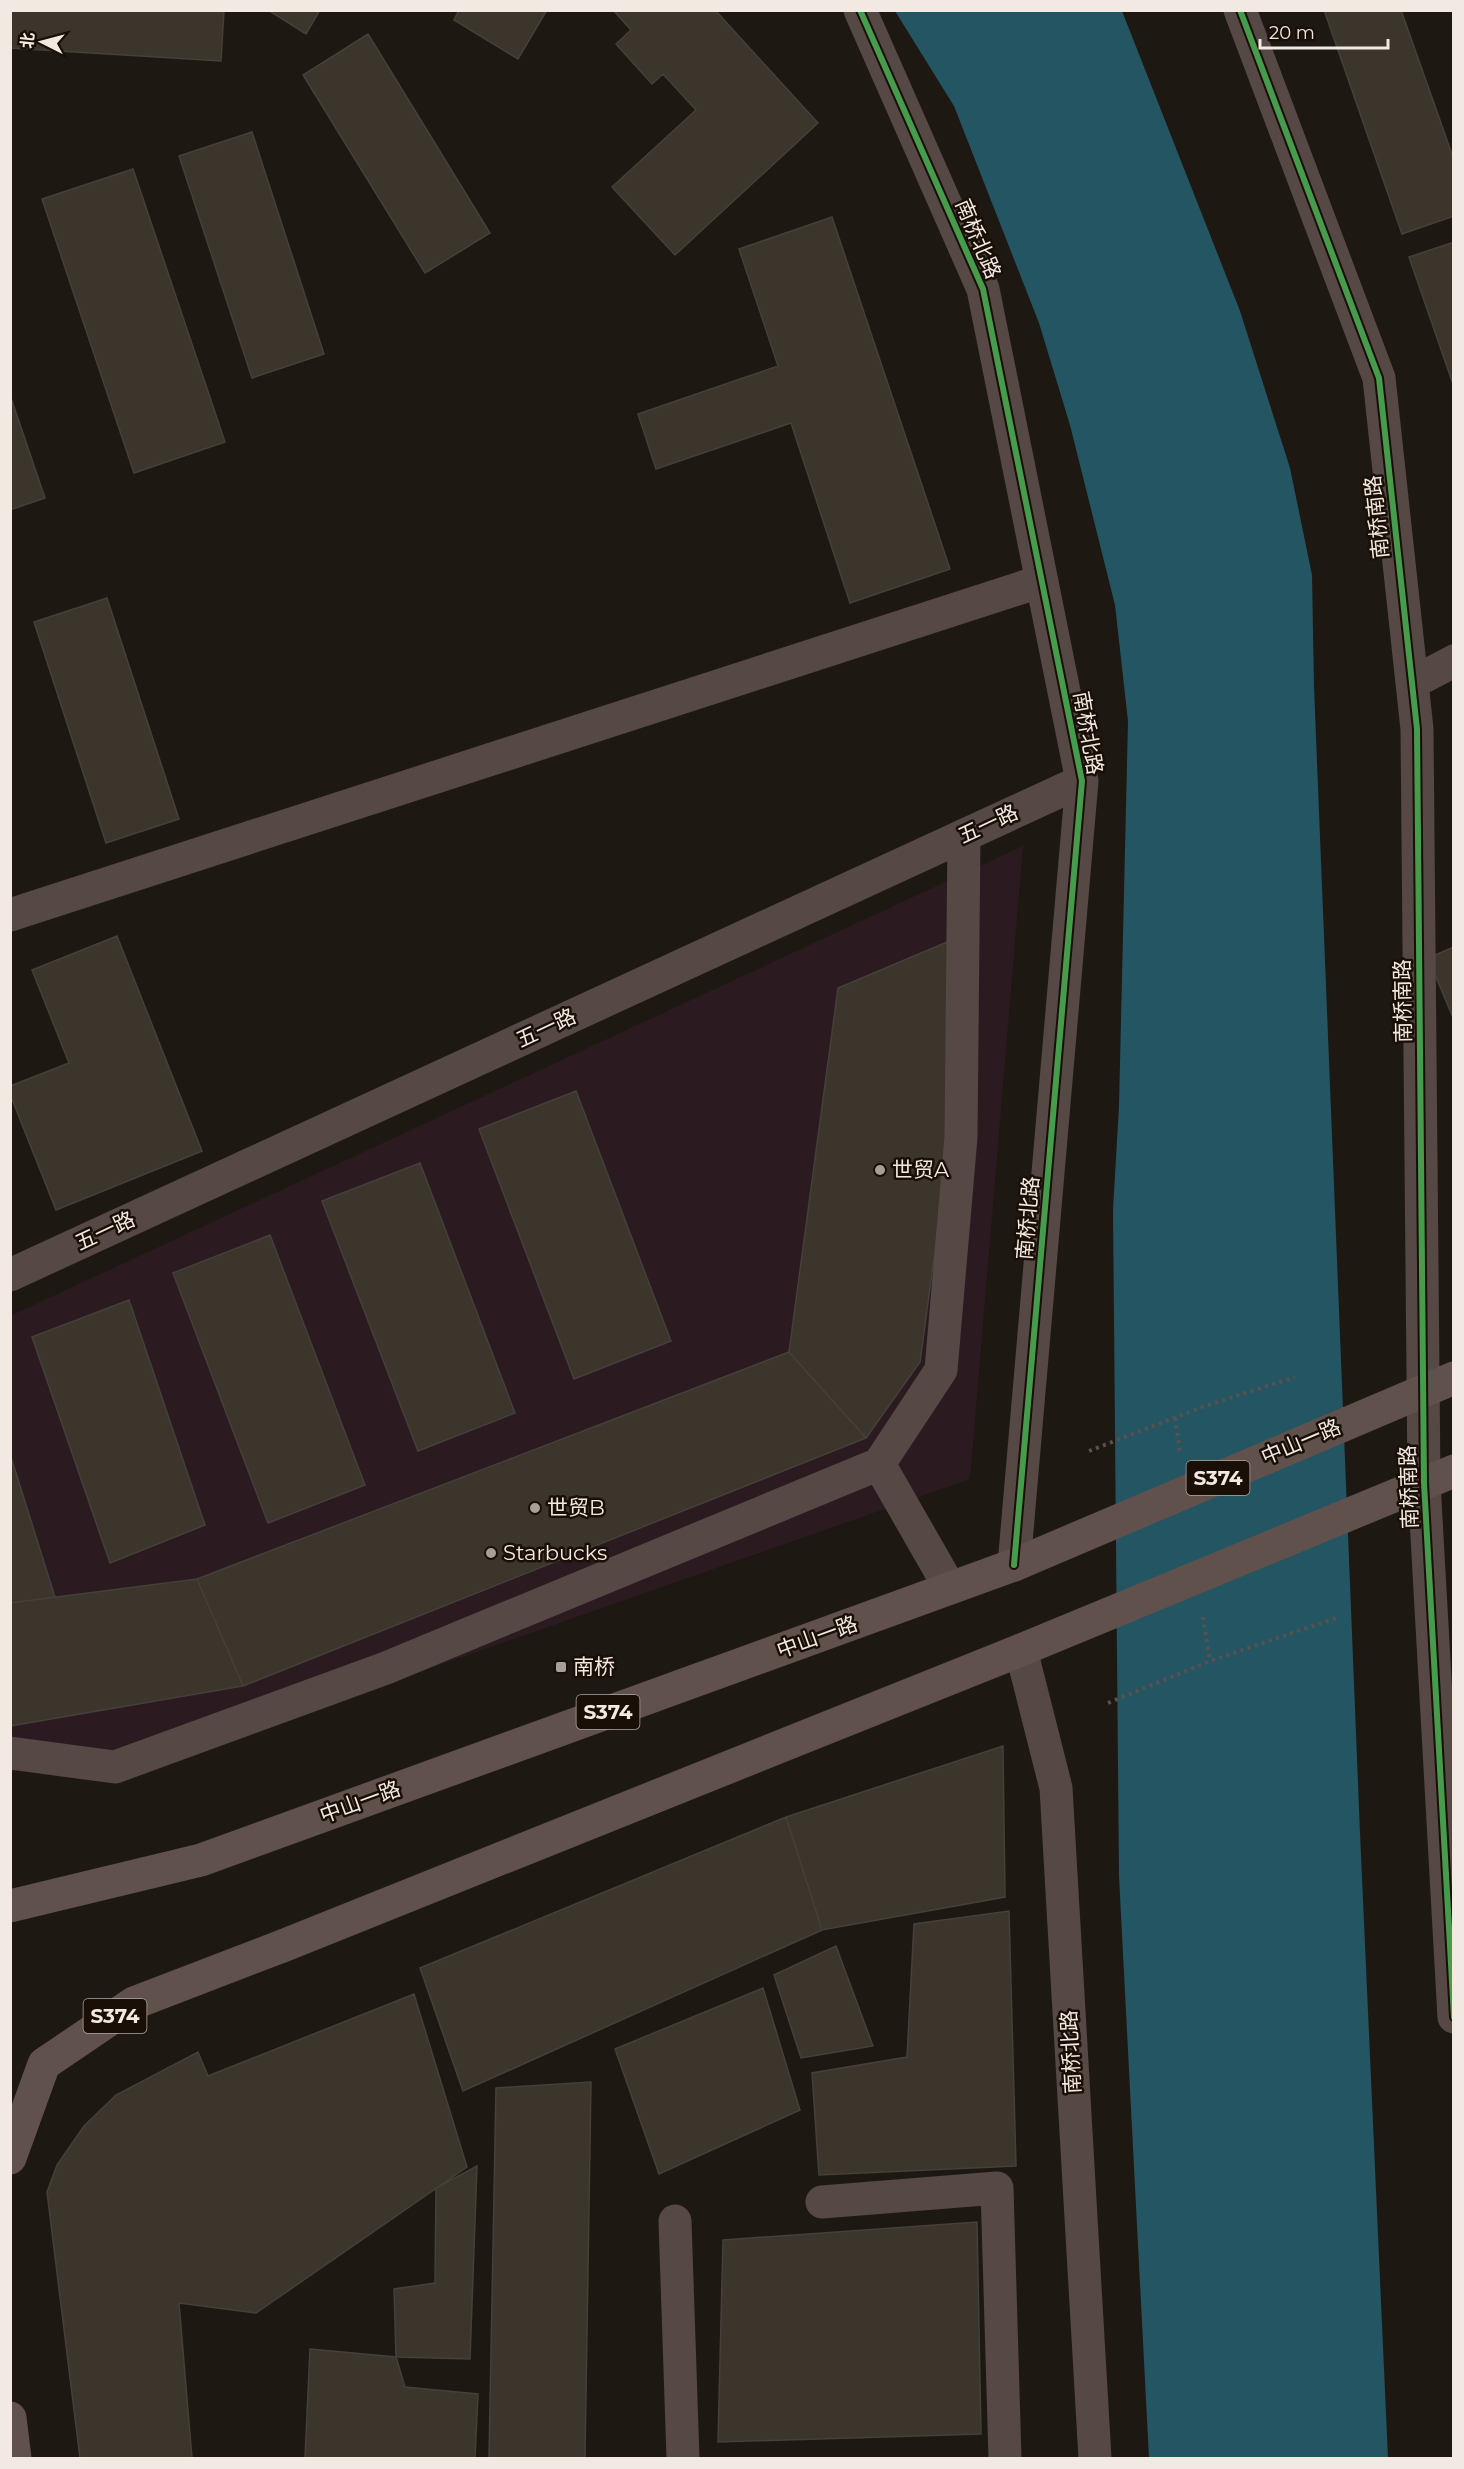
<svg xmlns="http://www.w3.org/2000/svg" width="1464" height="2469" font-family="Montserrat,'Noto Sans SC',sans-serif">
<style>
.commercial{fill:#2b1b21}
.water{fill:#245562}
.building{fill:#3c352b;stroke:#44403b;stroke-width:1.5}
.lines{fill:none;stroke-linecap:round;stroke-linejoin:round}
.path{stroke:#5a514e;stroke-width:4;stroke-dasharray:3 4.5;stroke-linecap:butt}
.minor{stroke:#554845;stroke-width:33}
.major{stroke:#60514d;stroke-width:33}
.cycleway-casing{stroke:#1a0f06;stroke-width:10}
.cycleway{stroke:#469c4c;stroke-width:6}
.poi-dot{fill:#a7a09a;stroke:#1a0f06;stroke-width:2}
.labels{text-anchor:middle;stroke-width:5;stroke-linejoin:round;paint-order:stroke}
.shield{fill:#1a0f06;stroke:#b0a8a0;stroke-width:1.5}
.shield-label{font-size:20px;font-weight:bold;fill:#f1e9e2}
.street-label{font-size:21px;fill:#f1e9e2;stroke:#1a0f06}
.poi-label{font-size:21px;fill:#f1e9e2;stroke:#1a0f06;text-anchor:start}
</style>
<rect width="100%" height="100%" fill="#1e1813"/>
<path class="commercial" d="M1023 846 970 1479 263 1727 11 1772 10 1316Z"/>
<path class="water" d="M895 11H1122L1240 311 1290 468 1312 575 1314 687 1360 1833 1388 2458H1149L1119 1876 1113 1210 1119 1106 1128 721 1115 605 1070 425 1039 323 954 106Z"/>
<path class="building" d="M10 10H224L221 61 10 48Z
M268 10H320L306 34Z
M459 10H547L518 59 454 20Z
M613 10H715L818 123 675 255 612 187 696 110 663 74 652 84 616 44 631 30Z
M1324 10H1401L1454 160V216L1402 234Z
M368 34 490 233 425 273 303 75Z
M252 132 324 354 252 378 179 156Z
M133 169 225 442 134 473 42 199Z
M832 217 950 569 850 603 791 423 656 469 638 414 778 366 739 249Z
M1454 242V387L1409 257Z
M10 395 45 498 10 510Z
M107 598 179 819 106 843 34 622Z
M978 929 920 1362 866 1438 789 1352 838 988Z
M117 936 202 1151 56 1210 10 1094V1086L69 1063 32 970Z
M1454 947V1020L1428 958Z
M576 1091 671 1341 574 1379 479 1129Z
M420 1163 515 1413 418 1451 322 1201Z
M270 1235 365 1485 268 1523 173 1273Z
M129 1300 205 1525 110 1563 32 1337Z
M789 1352 866 1438 243 1686 197 1579Z
M10 1454 55 1597 10 1603Z
M197 1579 243 1686 10 1726V1603Z
M1003 1746 1005 1897 822 1930 786 1817Z
M786 1817 822 1930 463 2091 420 1968Z
M1009 1911 1016 2166 819 2175 812 2073 907 2057 914 1924Z
M836 1946 873 2046 801 2058 774 1975Z
M763 1988 800 2110 659 2174 615 2049Z
M414 1994 467 2167 256 2313 179 2303 192 2458H80L47 2192 57 2165 84 2126 116 2095 198 2052 208 2076Z
M591 2082 585 2458H489L496 2088Z
M477 2166 470 2359 396 2357 394 2289 435 2283 436 2188Z
M977 2222 981 2434 718 2442 723 2240Z
M310 2349 396 2357 405 2387 478 2394 475 2458H305Z"/>
<g class="lines">
<path class="path" d="M1175 1418 1180 1452
M1089 1451 1202 1407 1295 1377
M1203 1617 1210 1661
M1108 1703 1210 1661 1336 1618"/>
<path class="minor" d="M860 10 983 289 1082 781 1014 1565
M1240 10 1379 378 1417 729 1424 1483 1454 2017
M1412 683 1454 661
M10 915 1042 581
M10 1275 1082 781
M879 1464 941 1370 961 1137 964 835
M1021 1650 1056 1788 1095 2458
M10 1753 115 1767 386 1668 879 1464 950 1588
M822 2202 997 2188 1005 2458
M675 2221 683 2458"/>
<path class="major" d="M10 1906 201 1860 1014 1565 1454 1378
M10 2158 44 2064 134 2003 285 1945 1021 1650 1454 1471
M10 2418 15 2458"/>
<defs>
<path id="cycleway" d="M860 10 983 289 1082 781 1014 1565
M1240 10 1379 378 1417 729 1424 1483 1454 2017"/>
</defs>
<use href="#cycleway" class="cycleway-casing"/>
<use href="#cycleway" class="cycleway"/>
</g>
<g class="poi-dot">
<circle cx="880" cy="1170" r="6"/>
<circle cx="535" cy="1508" r="6"/>
<circle cx="491" cy="1553" r="6"/>
<rect x="555" y="1661" width="12" height="12" rx="3"/>
</g>
<g class="labels">
<g class="shield">
<rect x="1186.5" y="1461" width="63" height="34" rx="4.5"/>
<rect x="576.5" y="1695" width="63" height="34" rx="4.5"/>
<rect x="83.5" y="1999" width="63" height="34" rx="4.5"/>
</g>
<g class="shield-label">
<text x="1218" y="1485">S374</text>
<text x="608" y="1719">S374</text>
<text x="115" y="2023">S374</text>
</g>
<g class="street-label">
<text transform="translate(978 239) rotate(67)" y="7">南桥北路</text>
<text transform="translate(1377 517) rotate(-96)" y="7">南桥南路</text>
<text transform="translate(1088 733) rotate(80)" y="7">南桥北路</text>
<text transform="translate(988 824) rotate(-25)" y="7">五一路</text>
<text transform="translate(1403 1001) rotate(-91)" y="7">南桥南路</text>
<text transform="translate(546 1028) rotate(-25)" y="7">五一路</text>
<text transform="translate(1028 1218) rotate(-85)" y="7">南桥北路</text>
<text transform="translate(105 1231) rotate(-25)" y="7">五一路</text>
<text transform="translate(1301 1442) rotate(-23)" y="7">中山一路</text>
<text transform="translate(1409 1487) rotate(-92)" y="7">南桥南路</text>
<text transform="translate(817 1637) rotate(-20)" y="7">中山一路</text>
<text transform="translate(360 1802) rotate(-20)" y="7">中山一路</text>
<text transform="translate(1071 2052) rotate(-93)" y="7">南桥北路</text>
</g>
<g class="poi-label">
<text x="892" y="1177">世贸A</text>
<text x="547" y="1515">世贸B</text>
<text x="503" y="1560">Starbucks</text>
<text x="573" y="1674">南桥</text>
</g>
</g>
<rect width="1464" height="2469" fill="none" stroke="#f1e9e2" stroke-width="24"/>
<g transform="translate(42 42) rotate(276)" stroke="#1a0f06" stroke-width="4.5" paint-order="stroke">
<path d="M0-4.5L10 22L0 15L-10 22Z" fill="#f1e9e2"/>
<text y="-9" font-size="16" font-weight="bold" text-anchor="middle" fill="#f1e9e2">北</text>
</g>
<path d="M1260 39v9h128v-9" fill="none" stroke="#f1e9e2" stroke-width="3"/>
<text x="1269" y="39" font-size="18" fill="#f1e9e2" stroke="#1a0f06" stroke-width="4.5" paint-order="stroke">20 m</text>
</svg>
